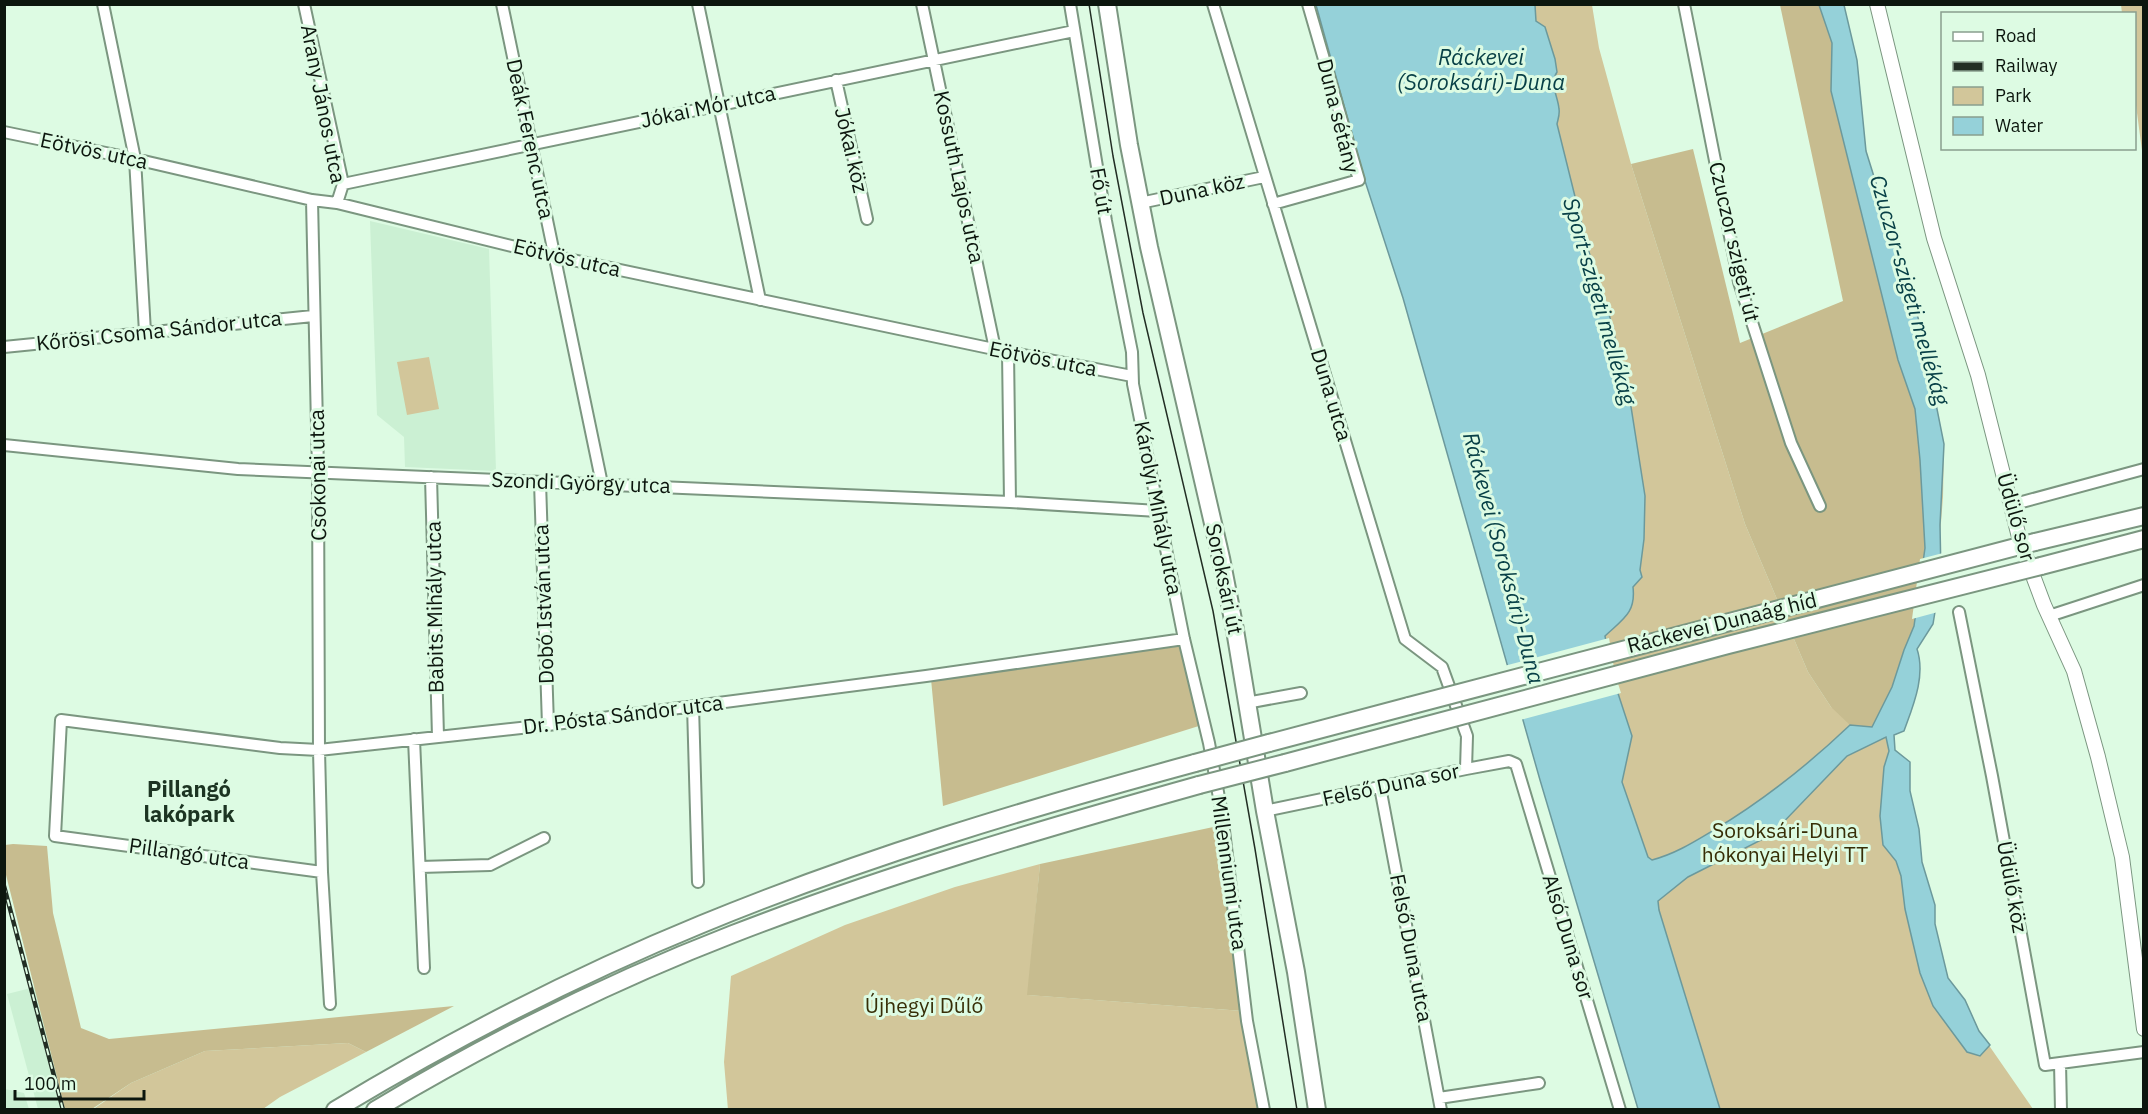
<svg xmlns="http://www.w3.org/2000/svg" width="2148" height="1114" font-family="'IBM Plex Sans',sans-serif">
<style>
.built{fill:#cbf0d3}
.green{fill:#d2c69a}
.forest{fill:#c7bc8f}
.water{fill:#95d1d9;stroke:#6c999c;stroke-width:1.5}
.pier{fill:#ddfbe3}
.lines{fill:none;stroke-linecap:round;stroke-linejoin:round}
.minor-casing{stroke:#7b9680;stroke-width:14}
.tertiary-casing{stroke:#7b9680;stroke-width:16}
.primary-casing{stroke:#7b9680;stroke-width:20}
.trunk-casing{stroke:#7b9680;stroke-width:20}
.minor{stroke:#fff;stroke-width:10}
.tertiary{stroke:#fff;stroke-width:14}
.primary{stroke:#fff;stroke-width:16}
.trunk{stroke:#fff;stroke-width:16}
.tram{stroke:#222e24;stroke-width:1.5}
.rail-casing{stroke:#222e24;stroke-width:4.5}
.rail{stroke:#ddfbe3;stroke-width:2;stroke-dasharray:7;stroke-linecap:butt}
.trunk-bridge-casing{stroke:#7b9680;stroke-width:20;stroke-linecap:butt}
.trunk-bridge{stroke:#fff;stroke-width:16}
.labels{text-anchor:middle;stroke-width:6;stroke-linejoin:round;paint-order:stroke}
.street-label{font-size:21px;fill:#0c160e;stroke:#ddfbe3}
.park-label{font-size:21px;fill:#372e07;stroke:#ddfbe3}
.water-label{font-size:22px;font-style:italic;fill:#084047;stroke:#ddfbe3}
.neighbourhood-label{font-size:22px;font-weight:bold;fill:#1c3422;stroke:#ddfbe3}
</style>
<rect width="100%" height="100%" fill="#ddfbe3"/>
<path class="built" d="M370 221 489 249 496 471 405 467 404 437 377 415Z
M43 985 74 1109H38L7 994Z
M5 1089 24 1093 29 1109H5Z"/>
<path class="green" d="M1407 5H1592L1599 48 1631 164 1745 524 1808 672 1831 707 1872 727 1914 626 1923 504 1915 409 1831 91 1832 43 1819 5H1844L1857 60 1866 151 1920 324 1944 444 1943 497 1933 624 1917 649C1926 676 1913 706 1904 731L1894 735 1895 750 1910 762V791L1919 829 1922 862 1935 905V924L1948 978 1965 1000 1979 1031 2033 1109H1720L1659 910 1652 860 1648 857 1622 782 1632 736 1612 675 1605 636 1615 627Z
M2121 5H2143V158L2135 98 2134 14 2122 13Z
M429 357 439 409 407 415 397 362Z
M1040 864 1028 995 1243 1011 1261 1110H728L724 1062 731 976 845 925 955 887Z
M348 1043 366 1052 280 1097 263 1109 92 1110 131 1083 205 1051Z"/>
<path class="forest" d="M1780 5H1819L1832 43 1831 91 1898 360 1915 409 1920 460 1925 548 1914 626 1904 650 1892 687 1872 727 1850 725 1831 707 1808 672 1745 524 1631 164 1693 149 1740 343 1843 301Z
M1182 646 1202 725 943 806 931 679Z
M1218 826 1243 1011 1027 995 1040 864Z
M13 844 47 846 53 913 81 1028 109 1039 454 1006 366 1052 348 1043 205 1051 131 1083 92 1109H65L5 871V845Z"/>
<path class="water" d="M1316 5H1535L1536 21 1545 27 1555 59 1557 72C1549 84 1558 96 1559 109 1560 114 1558 119 1557 124L1588 249 1609 314 1629 394 1645 496 1644 539 1640 570 1642 577 1633 587C1636 613 1623 619 1605 636L1612 675 1632 736 1622 782 1648 857 1652 860C1675 854 1694 842 1714 830 1764 800 1808 765 1850 725L1872 727 1892 687 1904 650 1914 626 1925 548 1920 460 1915 409 1898 360 1831 91 1832 43 1819 5H1844L1857 60 1866 151 1920 324 1944 444 1940 525 1941 575 1933 624 1917 649C1926 676 1913 706 1904 731L1894 735 1895 750 1910 762V791L1919 829 1922 862 1935 905V924L1948 978 1965 1000 1979 1031 1990 1045 1980 1056 1967 1052 1933 1006 1920 973 1905 909 1901 876 1896 861 1883 845 1880 816 1884 767 1889 751 1886 737 1847 756 1771 835 1688 877 1658 901 1659 910 1720 1109H1638L1540 780 1403 298 1365 181Z"/>
<path class="pier" d="M1943 553 1944 575 1938 612 1912 619 1920 559Z
M1609 638 1615 674 1621 693 1520 720 1504 666Z"/>
<g class="lines">
<defs>
<path id="minor" d="M103 4 135 159 145 332
M304 4 343 184 337 203
M502 4 602 484
M698 4 760 300
M922 4 995 349
M1070 4 1106 221 1132 352 1133 384 1184 639 1209 743 1222 814 1247 1021 1264 1110
M1213 4 1405 639 1442 667 1467 736 1466 769
M1684 4 1739 282 1791 443 1820 506
M836 80 867 219
M4 132 135 159 312 200 337 203 544 254 1008 352 1132 376
M343 184 1074 31
M312 200 318 471 319 750 322 872 330 1004
M1140 203 1264 177
M1273 204 1359 180 1308 4
M4 347 313 316
M1008 352 1010 502
M4 445 238 469 1010 502 1158 511
M431 477 438 736
M540 482 548 725
M2011 505 2144 469
M1959 612 1992 776 2045 1065 2144 1052
M2049 616 2144 585
M1246 703 1301 693
M693 706 698 882
M414 739 424 968
M1380 787 1441 1110
M1265 811 1466 769 1509 761 1516 764 1620 1110
M420 867 490 865 544 838
M322 872 55 836 61 720 280 748 319 750 548 725 926 676 1184 639
M2060 1063 2061 1110
M1439 1098 1539 1083"/>
<path id="tertiary" d="M1877 4 1934 238 1978 375 2020 541 2044 605 2074 671 2098 757 2122 857 2144 1029"/>
<path id="primary" d="M1107 4 1129 145 1149 247 1221 558 1235 630 1265 811 1296 972 1317 1110"/>
<path id="trunk" d="M2035 542 2144 516
M2041 566 2144 539
M1269 743 1409 706
M1285 763 1416 728
M335 1110C453 1039 575 976 702 924 862 858 1029 808 1195 763
M375 1110C489 1042 609 982 733 934 885 875 1042 829 1199 785"/>
</defs>
<use href="#minor" class="minor-casing"/>
<use href="#tertiary" class="tertiary-casing"/>
<use href="#primary" class="primary-casing"/>
<use href="#trunk" class="trunk-casing"/>
<use href="#minor" class="minor"/>
<use href="#tertiary" class="tertiary"/>
<use href="#primary" class="primary"/>
<use href="#trunk" class="trunk"/>
<path class="tram" d="M1089 4 1113 156 1143 313 1213 611 1255 849 1297 1110"/>
<defs>
<path id="rail" d="M4 886 63 1110"/>
</defs>
<use href="#rail" class="rail-casing"/>
<use href="#rail" class="rail"/>
<defs>
<path id="trunk-bridge" d="M1409 706 2035 542
M1416 728 1728 645 2041 566
M1195 763 1269 743
M1199 785 1285 763"/>
</defs>
<use href="#trunk-bridge" class="trunk-bridge-casing"/>
<use href="#trunk-bridge" class="trunk-bridge"/>
</g>
<g class="labels">
<g class="street-label">
<text transform="translate(323 104) rotate(79)" y="7">Arany János utca</text>
<text transform="translate(708 107) rotate(-12)" y="7">Jókai Mór utca</text>
<text transform="translate(1338 116) rotate(76)" y="7">Duna sétány</text>
<text transform="translate(530 139) rotate(78)" y="7">Deák Ferenc utca</text>
<text transform="translate(851 150) rotate(77)" y="7">Jókai köz</text>
<text transform="translate(94 151) rotate(12)" y="7">Eötvös utca</text>
<text transform="translate(959 177) rotate(78)" y="7">Kossuth Lajos utca</text>
<text transform="translate(1202 190) rotate(-12)" y="7">Duna köz</text>
<text transform="translate(1101 191) rotate(80)" y="7">Fő út</text>
<text transform="translate(1734 242) rotate(77)" y="7">Czuczor szigeti út</text>
<text transform="translate(567 258) rotate(13)" y="7">Eötvös utca</text>
<text transform="translate(159 331) rotate(-6)" y="7">Kőrösi Csoma Sándor utca</text>
<text transform="translate(1043 359) rotate(11)" y="7">Eötvös utca</text>
<text transform="translate(1331 395) rotate(73)" y="7">Duna utca</text>
<text transform="translate(318 475) rotate(-91)" y="7">Csokonai utca</text>
<text transform="translate(581 483) rotate(2)" y="7">Szondi György utca</text>
<text transform="translate(1158 508) rotate(79)" y="7">Károlyi Mihály utca</text>
<text transform="translate(2016 517) rotate(74)" y="7">Üdülő sor</text>
<text transform="translate(1224 579) rotate(78)" y="7">Soroksári út</text>
<text transform="translate(544 604) rotate(-92)" y="7">Dobó István utca</text>
<text transform="translate(435 607) rotate(-91)" y="7">Babits Mihály utca</text>
<text transform="translate(1722 623) rotate(-14)" y="7">Ráckevei Dunaág híd</text>
<text transform="translate(623 715) rotate(-7)" y="7">Dr. Pósta Sándor utca</text>
<text transform="translate(1391 785) rotate(-12)" y="7">Felső Duna sor</text>
<text transform="translate(189 854) rotate(8)" y="7">Pillangó utca</text>
<text transform="translate(1229 873) rotate(82)" y="7">Millenniumi utca</text>
<text transform="translate(2012 887) rotate(80)" y="7">Üdülő köz</text>
<text transform="translate(1568 937) rotate(73)" y="7">Alsó Duna sor</text>
<text transform="translate(1411 948) rotate(79)" y="7">Felső Duna utca</text>
</g>
<g class="park-label">
<text x="1785" y="838">Soroksári-Duna<tspan x="1785" dy="24">hókonyai Helyi TT</tspan></text>
<text x="924" y="1013">Újhegyi Dűlő</text>
</g>
<g class="water-label">
<text x="1481" y="65">Ráckevei<tspan x="1481" dy="25">(Soroksári)-Duna</tspan></text>
<text transform="translate(1910 290) rotate(74)" y="8">Czuczor-szigeti mellékág</text>
<text transform="translate(1600 301) rotate(74)" y="8">Sport-szigeti mellékág</text>
<text transform="translate(1504 558) rotate(75)" y="8">Ráckevei (Soroksári)-Duna</text>
</g>
<g class="neighbourhood-label">
<text x="189" y="797">Pillangó<tspan x="189" dy="25">lakópark</tspan></text>
</g>
</g>
<rect width="2148" height="1114" fill="none" stroke="#0c160e" stroke-width="12"/>
<rect x="1941" y="12" width="195" height="138" fill="#ddfbe3" stroke="#899f8e" stroke-width="1.5"/>
<rect x="1953" y="32" width="30" height="9" fill="#ffffff" stroke="#899f8e" stroke-width="1.5"/>
<text x="1995" y="42" font-size="18" fill="#0c160e">Road</text>
<rect x="1953" y="62" width="30" height="9" fill="#222e24" stroke="#899f8e" stroke-width="1.5"/>
<text x="1995" y="72" font-size="18" fill="#0c160e">Railway</text>
<rect x="1953" y="87" width="30" height="18" fill="#d2c69a" stroke="#899f8e" stroke-width="1.5"/>
<text x="1995" y="102" font-size="18" fill="#0c160e">Park</text>
<rect x="1953" y="117" width="30" height="18" fill="#95d1d9" stroke="#899f8e" stroke-width="1.5"/>
<text x="1995" y="132" font-size="18" fill="#0c160e">Water</text>
<path d="M15 1090v9h129v-9" fill="none" stroke="#0c160e" stroke-width="3"/>
<text x="24" y="1090" font-size="18" fill="#0c160e" stroke="#ddfbe3" stroke-width="4.5" paint-order="stroke">100 m</text>
</svg>
